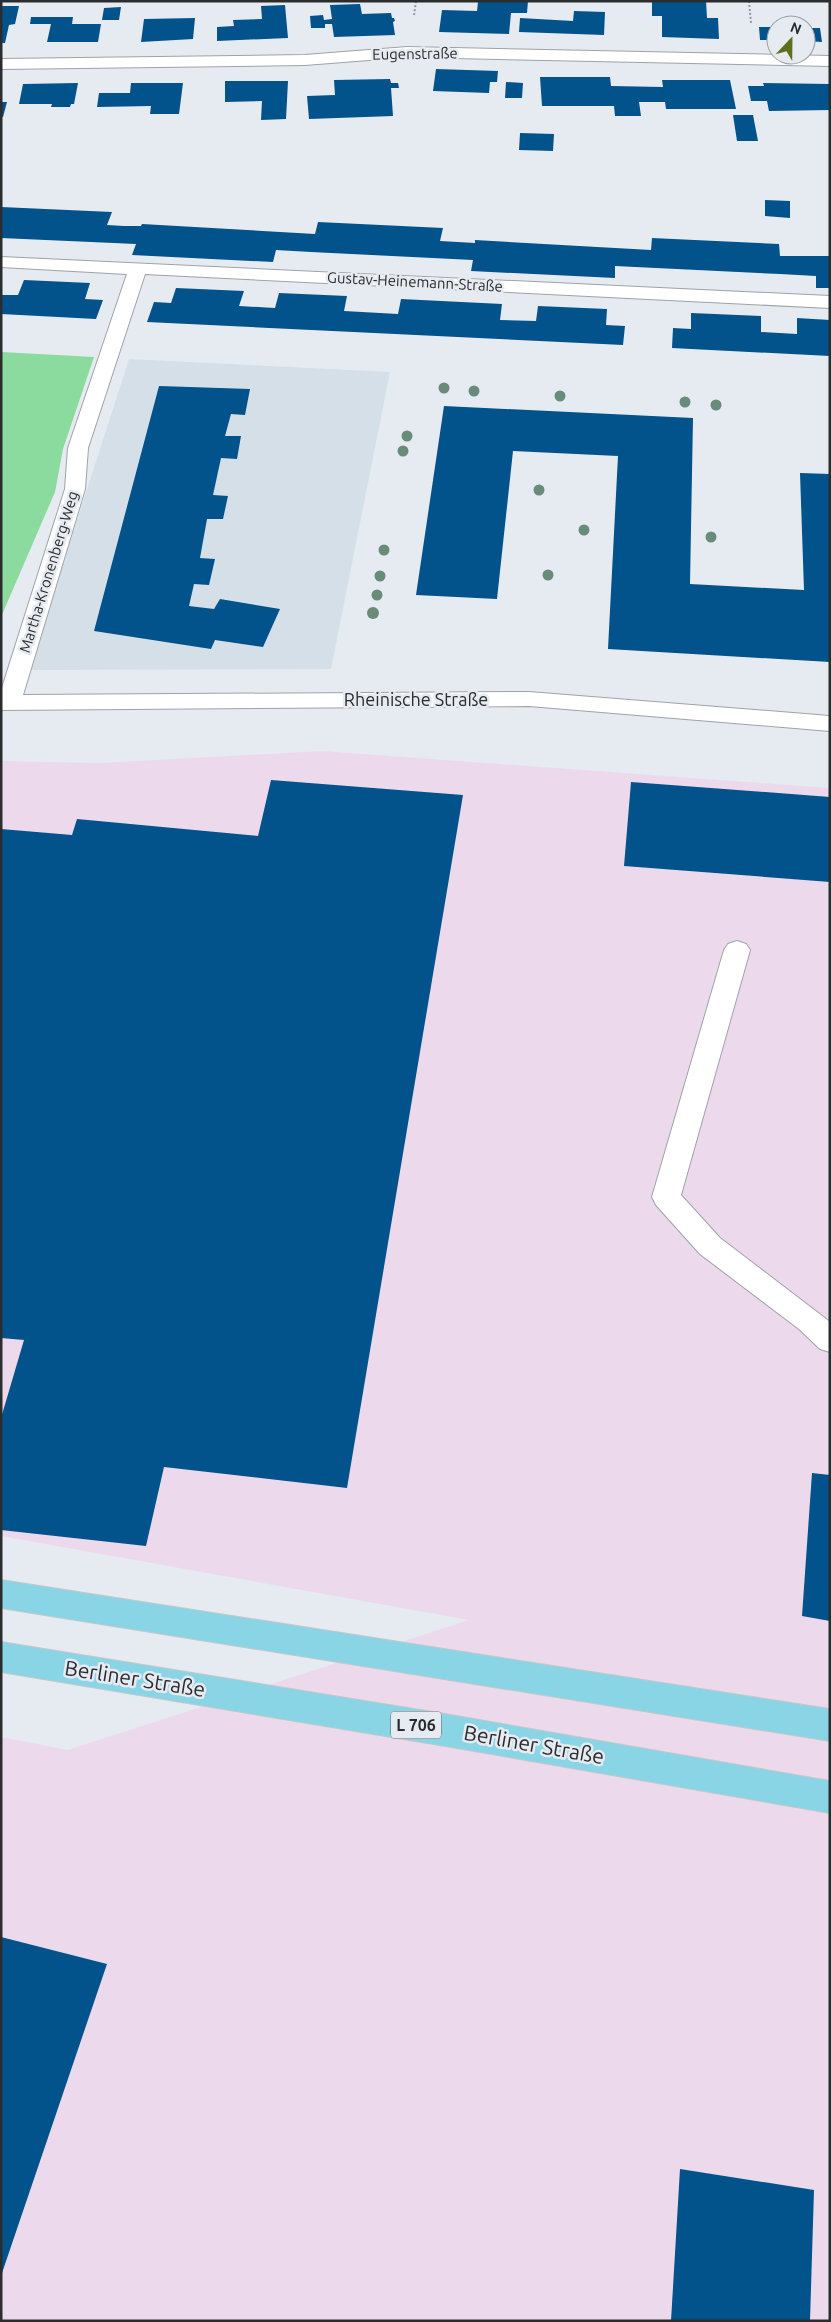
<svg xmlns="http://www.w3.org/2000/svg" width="831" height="2322" font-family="Ubuntu,sans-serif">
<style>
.industrial{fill:#ecdaec}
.built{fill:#d4dfe8}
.green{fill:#8bda9e}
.building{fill:#02528b}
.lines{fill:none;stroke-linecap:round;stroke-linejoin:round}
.minor-casing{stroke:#9ea3a8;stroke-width:2}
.major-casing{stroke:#c8c8c9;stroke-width:2}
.path{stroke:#93979b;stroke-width:2;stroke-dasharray:2 2;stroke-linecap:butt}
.minor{fill:#fff;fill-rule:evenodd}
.major{fill:#89d5e6;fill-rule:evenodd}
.tree{fill:#688b7a}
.labels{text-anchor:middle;stroke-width:5;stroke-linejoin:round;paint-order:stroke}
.far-street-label{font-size:15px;fill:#2b2c2e;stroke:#e6ebf1}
.shield{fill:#e6ebf1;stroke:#636568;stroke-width:1}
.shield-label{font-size:16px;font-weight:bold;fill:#2b2c2e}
.street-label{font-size:18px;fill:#2b2c2e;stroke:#e6ebf1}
.near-street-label{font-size:21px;fill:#2b2c2e;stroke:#e6ebf1}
</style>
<rect width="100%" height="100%" fill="#e6ebf1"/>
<path class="industrial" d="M322 751 830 788V2321H1V1737L68 1750 469 1620 1 1536V761L100 763Z"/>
<path class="built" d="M129 359 390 372 331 669 29 670Z"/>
<path class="green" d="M1 352 94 357 63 449 55 492 1 617Z"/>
<path class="building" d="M495 1H528L527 13H511L509 34 439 32 442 10 477 11 478 2Z
M652 1H706L707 18H718L719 39 662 37V16H652Z
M360 4 362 14 391 13 392 18H394L395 21 393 22 395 35 334 37 332 24H325V28H311L310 16 323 15 324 20 332 19 330 5Z
M285 5 288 38 217 41V27L234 26 233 20 262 19 261 6Z
M1 6H19L15 24 9 25 5 43H1Z
M121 7 119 20H102L104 8Z
M574 11 605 12 604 35 519 32 520 18 573 21Z
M31 17H73L72 24H101L98 42H47L51 24H30Z
M195 18 193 39 141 42 144 19Z
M759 27H776V40H760Z
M806 28H820L822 42 806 41Z
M436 69 498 71 497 82H490L489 93 433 91Z
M540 77H610L611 86 663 87 662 80H730L736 109H666L665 102H639L641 116H615L614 106H542Z
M390 79 391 83H398L399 88H391L393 116 309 119 307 96 335 95 334 80Z
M225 81H288L286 119 261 120 262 101 225 102Z
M506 82 523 83 522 98H505Z
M78 83 74 104H71L70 107H51L52 104H19L23 84Z
M131 83H183L179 114H150L151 106 97 107 99 93H130Z
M763 83 830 84V110L769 111 767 101H751L748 86H764Z
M1 102H7L3 117H1Z
M733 115H753L758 141H737Z
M520 133 554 134 553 151 519 150Z
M765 200 790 201V218L765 216Z
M1 207 112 212 107 225 124 226H141L142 224 315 234 318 222 443 228 440 241 475 243V240L651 250 652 238 779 244 780 256H830V288H816V276L780 274 615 266V278L471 271 473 260 311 252 276 250 273 262 132 255 136 244 1 238Z
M24 280 90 283 85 299 103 300 96 319 1 314V295H18Z
M176 288 244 291 239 306 258 307 275 308 279 293 347 296 344 311 398 314 401 299 502 304 500 320 536 321 538 306 607 309 606 325 625 326 623 345 147 322 154 302 171 303Z
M691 313 761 316V332L797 334V318L830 320V356L672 348 673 328 691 329Z
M159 386 250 389 245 415 231 414 225 436H241L237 459 221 458 213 495 228 496 223 519H207L200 558 215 559 209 585 194 584 189 606 214 609 220 599 280 609 263 647 215 640 211 649 94 631Z
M444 406 693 418 690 584 804 590 800 473 830 474V662L608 649 618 456 513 451 497 599 416 595Z
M271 780 463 795 347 1488 164 1467 146 1546 1 1530V1418L24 1340 1 1338V829L72 835 77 819 258 836Z
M631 782 830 797V882L624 866Z
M812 1473 830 1475V1621L802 1616Z
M1 1937 107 1964 2 2273 1 2272Z
M680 2169 814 2190 810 2321H671Z"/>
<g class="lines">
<defs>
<path id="minor" d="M407 47 830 56V66L407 57 305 65 1 69V59L305 55Z
M1 257 830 296V308L145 274 88 448 85 489 23 695 529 692 830 716V731L529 706 1 710V691L65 489 68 448 127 274 1 267Z
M737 941 746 944 750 950 681 1195 720 1238 830 1322V1352L820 1349 799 1329 700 1254 656 1205 652 1197 724 950 728 944Z"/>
<path id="major" d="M1 1580 830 1709V1741L1 1608Z
M1 1642 439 1713 830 1781V1813L439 1745 1 1672Z"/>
</defs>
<use href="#minor" class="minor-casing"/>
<use href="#major" class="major-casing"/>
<path class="path" d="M749 1 751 23
M414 15 416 1"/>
<use href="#minor" class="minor"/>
<use href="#major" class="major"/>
</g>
<g class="tree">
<circle cx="444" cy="388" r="5.5"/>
<circle cx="474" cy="391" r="5.5"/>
<circle cx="560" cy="396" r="5.5"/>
<circle cx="685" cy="402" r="5.5"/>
<circle cx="716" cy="405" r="5.5"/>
<circle cx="407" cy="436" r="5.5"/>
<circle cx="403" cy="451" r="5.5"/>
<circle cx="539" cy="490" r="5.5"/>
<circle cx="584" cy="530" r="5.5"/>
<circle cx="711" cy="537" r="5.5"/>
<circle cx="384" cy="550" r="5.5"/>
<circle cx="548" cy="575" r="5.5"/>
<circle cx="380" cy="576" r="5.5"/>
<circle cx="377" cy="595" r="5.5"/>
<circle cx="373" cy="613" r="6"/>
</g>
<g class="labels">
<g class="far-street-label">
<text transform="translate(415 54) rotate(-1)" y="5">Eugenstraße</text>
<text transform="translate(415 282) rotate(3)" y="5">Gustav-Heinemann-Straße</text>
<text transform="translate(49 572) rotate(-73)" y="5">Martha-Kronenberg-Weg</text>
</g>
<rect class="shield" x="391" y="1711.5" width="50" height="27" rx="4"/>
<g class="shield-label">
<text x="416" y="1731">L 706</text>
</g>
<g class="street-label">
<text x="416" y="706">Rheinische Straße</text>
</g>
<g class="near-street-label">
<text transform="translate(135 1679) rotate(9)" y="7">Berliner Straße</text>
<text transform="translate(534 1745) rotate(10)" y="7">Berliner Straße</text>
</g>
</g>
<rect width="831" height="2322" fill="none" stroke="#2b2c2e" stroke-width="5"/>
<g transform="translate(791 40) rotate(22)"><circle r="24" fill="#e6ebf1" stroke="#9b9fa3"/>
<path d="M0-4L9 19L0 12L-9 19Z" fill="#5e701d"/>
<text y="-8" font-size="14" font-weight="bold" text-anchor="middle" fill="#2b2c2e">N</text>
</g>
</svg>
